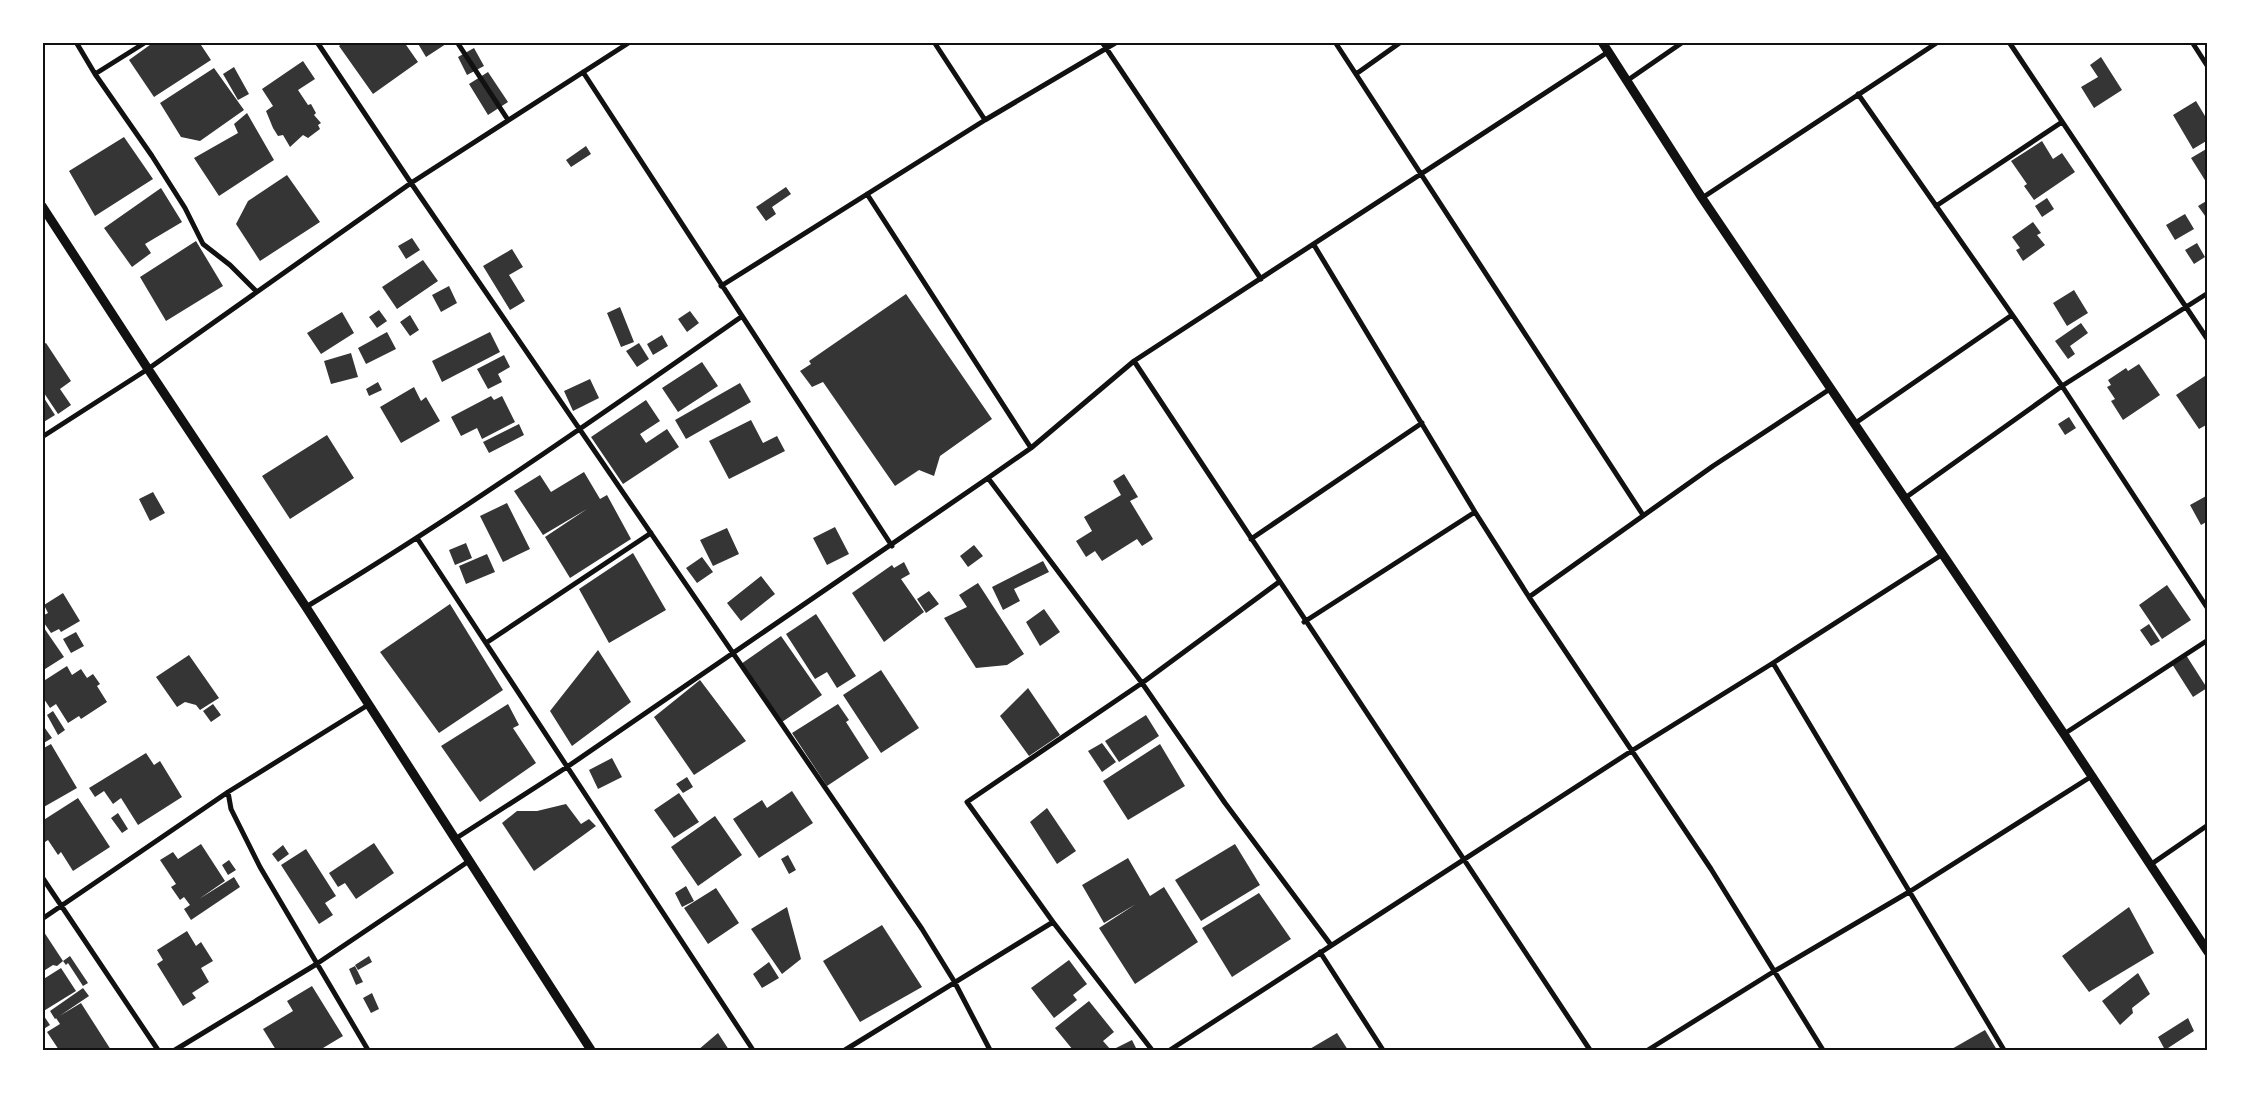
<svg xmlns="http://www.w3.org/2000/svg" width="2250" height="1093" font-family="'Work Sans',sans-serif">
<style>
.building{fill:#353535}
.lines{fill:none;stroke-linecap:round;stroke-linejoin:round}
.minor{stroke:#111;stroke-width:5}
.tertiary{stroke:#111;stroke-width:9}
.neatline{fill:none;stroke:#111;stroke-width:2}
</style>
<rect width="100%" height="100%" fill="#fff"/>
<path class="building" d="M154 42H199L211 60 154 97 129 60Z
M344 42H404L418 62 373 94 339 46Z
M417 42H449L426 57Z
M474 48 484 66 467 75 458 57Z
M2101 57 2122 90 2094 108 2081 87 2098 77 2090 65Z
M303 61 315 79 298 90 308 105 311 104 316 113 314 115 321 123 318 125 320 129 308 138 303 135 290 147 283 135 278 136 273 128 266 111 273 106 262 89Z
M234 67 249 94 238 100 223 74Z
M214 68 244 110 200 141 181 137 160 103Z
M488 72 508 102 488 115 469 84Z
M2196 101 2208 121V140L2193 149 2173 115Z
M247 113 274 160 219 196 194 158 238 133 234 124Z
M124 137 153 179 95 216 69 171Z
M2042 141 2053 159 2062 153 2075 172 2034 200 2024 186 2027 184 2011 161Z
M586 146 591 154 571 167 566 160Z
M2208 148V185L2191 158Z
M287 175 320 222 260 261 236 224 248 201Z
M786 187 791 194 772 207 776 214 766 221 756 207Z
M161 188 182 222 145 244 151 253 132 267 104 228Z
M2047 198 2054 209 2042 217 2035 206Z
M2208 200V220L2198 206Z
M2185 214 2194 229 2175 240 2166 225Z
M2033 222 2041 233 2037 235 2045 245 2023 261 2016 250 2020 248 2012 237Z
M412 238 420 250 406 259 398 246Z
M196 241 223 286 166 321 140 277Z
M2197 243 2205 257 2194 264 2185 250Z
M512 249 523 267 509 275 525 301 510 310 483 266Z
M423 260 438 281 397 309 382 287Z
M449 286 457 303 441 312 432 295Z
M2074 290 2088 313 2067 326 2053 303Z
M906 294 992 419 940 456 934 476 919 470 895 486 823 382 812 387 800 371 811 364 809 361Z
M620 307 634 342 621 347 607 313Z
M379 310 387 321 377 328 369 317Z
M690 311 699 323 687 332 678 319Z
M342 312 354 333 321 354 307 333Z
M410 315 419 330 410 336 400 322Z
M2081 323 2088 333 2070 346 2075 354 2068 359 2055 341Z
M387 332 396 349 366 364 358 348Z
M490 332 500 352 442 382 432 361Z
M662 335 668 346 653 355 647 344Z
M46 343 71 381 60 389 71 405 58 414 42 390V345Z
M639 343 649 359 637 367 626 351Z
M351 353 358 377 331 384 324 361Z
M504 355 510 367 498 374 502 382 488 389 477 369Z
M702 362 718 386 678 412 662 388Z
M2139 364 2160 395 2123 420 2111 401 2115 399 2107 387 2111 385 2108 380 2126 368 2128 371Z
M2208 374V424L2199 429 2176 395Z
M590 379 599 398 573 411 564 391Z
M378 382 382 390 369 396 366 389Z
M740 383 751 402 686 439 675 420Z
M414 387 421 401 426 397 440 421 401 443 380 407Z
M42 395 55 415 42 423Z
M491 396 494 400 502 396 515 422 482 439 477 428 461 436 451 417Z
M646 400 660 421 640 434 646 443 667 429 679 447 623 484 591 437Z
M2069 417 2076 428 2065 435 2058 424Z
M751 420 763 443 777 436 785 451 729 479 709 441Z
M519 424 524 435 489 453 483 442Z
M327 435 354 478 290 519 262 476Z
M584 472 600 499 607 495 631 539 570 578 545 537 587 509 543 535 514 491 540 475 551 492Z
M1124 474 1138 497 1130 501 1153 539 1142 546 1137 539 1102 561 1095 551 1086 557 1076 541 1092 531 1084 517 1121 495 1113 481Z
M153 492 165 513 150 521 139 499Z
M2208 495V521L2201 525 2190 505Z
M507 503 530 549 503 562 480 516Z
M835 527 849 554 827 565 813 538Z
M727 528 739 554 713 566 700 540Z
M466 543 472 558 455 565 449 550Z
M974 545 983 556 968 567 960 556Z
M633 553 666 610 609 643 579 589Z
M487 554 495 572 466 584 459 566Z
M702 557 713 572 697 583 686 568Z
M1043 561 1049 572 1014 589 1020 601 1003 610 992 587Z
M904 562 910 574 901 579 924 612 884 642 852 593 892 565 894 568Z
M761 576 775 594 741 621 727 603Z
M978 583 1024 654 1007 665 976 668 944 618 967 607 959 595Z
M2167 585 2191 620 2162 639 2139 605Z
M929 591 939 604 926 613 917 599Z
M63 593 80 621 61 632 59 629 51 633 42 620V616L48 613 44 605Z
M450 604 503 690 439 733 380 652Z
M1044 609 1060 632 1040 646 1026 622Z
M816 614 856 676 837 688 827 672 815 679 786 634Z
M2149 624 2160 641 2151 646 2140 630Z
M42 625 64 657 42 671Z
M76 632 84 646 71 653 63 639Z
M781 636 822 695 782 722 741 664Z
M598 650 631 702 572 746 550 711Z
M189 655 219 698 200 710 196 705 185 702 177 707 156 677Z
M2186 655 2207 688 2193 697 2172 664Z
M67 666 72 675 81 669 87 678 93 674 100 684 97 686 107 702 81 719 79 716 68 723 56 704 50 708 42 696V682Z
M881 670 919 728 881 753 843 695Z
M700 680 746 741 694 775 654 717Z
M1028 688 1060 735 1029 756 1000 716Z
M213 704 221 715 211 722 203 711Z
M508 704 519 725 513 728 536 763 480 802 441 746Z
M838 704 849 720 846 722 869 758 827 786 792 733Z
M53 711 65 730 58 735 47 715Z
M1146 715 1159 736 1119 762 1105 741Z
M42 724 52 738 42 744Z
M1102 743 1116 762 1102 772 1088 751Z
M51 744 77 788 42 808V749Z
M1160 744 1185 786 1128 820 1103 781Z
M146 753 154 765 160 761 182 797 138 825 121 798 113 804 104 791 95 797 89 788Z
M612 758 622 777 598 789 589 770Z
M687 777 693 787 683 793 676 784Z
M792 791 813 823 759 858 733 819 762 800 767 808Z
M679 793 699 822 674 838 654 810Z
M78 798 110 847 73 871 61 852 58 855 48 840 42 844V821Z
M566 804 581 824 589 819 596 826 534 871 502 823 517 811H537Z
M1047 808 1076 851 1057 864 1030 822Z
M118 813 128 829 122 833 111 818Z
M715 816 742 855 698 886 671 847Z
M374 843 394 873 356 899 345 883 338 887 329 873Z
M201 844 225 881 199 899 234 877 240 887 191 920 184 909 190 905 184 897 180 900 171 887 176 884 160 860 173 852 178 859Z
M1235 844 1260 885 1201 921 1175 880Z
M283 845 289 854 278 862 272 854Z
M306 849 336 896 325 903 333 915 319 924 281 865Z
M788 855 796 870 789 874 781 859Z
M1128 858 1150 896 1164 887 1198 942 1135 984 1099 928 1136 904 1104 923 1082 885Z
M229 860 236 870 228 875 222 865Z
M686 886 694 901 682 907 675 893Z
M716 888 739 923 708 944 684 908Z
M1259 893 1291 939 1232 977 1202 928Z
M787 907 801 959 782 974 751 929Z
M2129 907 2154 953 2089 992 2062 956Z
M882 925 922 987 860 1022 823 961Z
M42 929 63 961 57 966 53 965 42 972Z
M187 931 196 946 201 942 213 961 201 968 209 982 192 993 196 998 183 1006 157 964 163 960 157 950Z
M70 956 88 983 83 986 68 963 66 965 63 961Z
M369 956 372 962 358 970 355 965Z
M1069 960 1087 984 1073 995 1077 1000 1054 1018 1031 988Z
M769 962 779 978 762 988 753 974Z
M355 966 363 982 356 985 349 969Z
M61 968 76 991 42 1012V980Z
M2138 973 2150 994 2132 1008 2133 1013 2120 1025 2102 1001Z
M312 986 343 1036 323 1048 325 1050H276L263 1029 293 1011 287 1001Z
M83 988 89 996 55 1019 50 1011Z
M372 993 379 1009 371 1013 363 998Z
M1089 1001 1114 1032 1103 1041 1111 1050H1073L1055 1028Z
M81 1003 111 1050H59L47 1032 60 1024 56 1018Z
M42 1013 50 1025 42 1030Z
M2188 1018 2194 1031 2165 1050 2158 1037Z
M1985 1030 1997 1050H1950Z
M718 1033 729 1050H698Z
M1337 1033 1348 1050H1308Z
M1132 1040 1137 1050H1118L1116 1048Z"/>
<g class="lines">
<path class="minor" d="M76 42 95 74 152 156 185 208 203 244 230 265 256 291
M317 42 411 183 922 929 954 981 990 1050
M457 42 508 120
M934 42 985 120
M1102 42 1261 279
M1335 42 1643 515
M2009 42 2208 340
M2192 42 2208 67
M583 72 892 546
M95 74 146 42
M1356 74 1401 42
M1628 80 1683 42
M1858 94 2062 386 2208 609
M867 194 1031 448
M1702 198 1938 42
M1936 206 2062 122
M1314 245 1475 512 1529 597 1711 869 1823 1050
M721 286 985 120 1117 42
M1134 361 1590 1050
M1854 424 2012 315
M42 437 148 369 411 183 630 42
M988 478 1142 683 1225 803 1331 945
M1905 498 2062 386 2208 293
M417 538 753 1050
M1251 539 1422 423
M1529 597 1713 466 1830 389
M306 607C455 517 598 417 741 317
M1304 622 1475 512
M486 643 651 533
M1773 663 2004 1050
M2064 734 2208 640
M228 792 231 809 260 867 368 1050
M455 839 567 767 988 478 1031 448 1134 361 1608 52
M2150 865 2208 825
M42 877 158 1050
M42 919 228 792 368 705
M1320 952 1383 1050
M175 1050 315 965 469 861
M845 1050 1053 922
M1152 1050 1053 922 967 802 1142 683 1279 582
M1170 1050 1633 750 1773 663 1943 554
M1648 1050 1773 972 1909 892 2092 776"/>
<path class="tertiary" d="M1602 42 1702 198 2064 734 2208 952
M42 206 148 369 306 607 591 1050"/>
</g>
<rect width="2250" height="1093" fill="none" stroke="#ffffff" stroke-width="88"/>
<rect x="44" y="44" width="2162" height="1005" class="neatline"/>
</svg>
